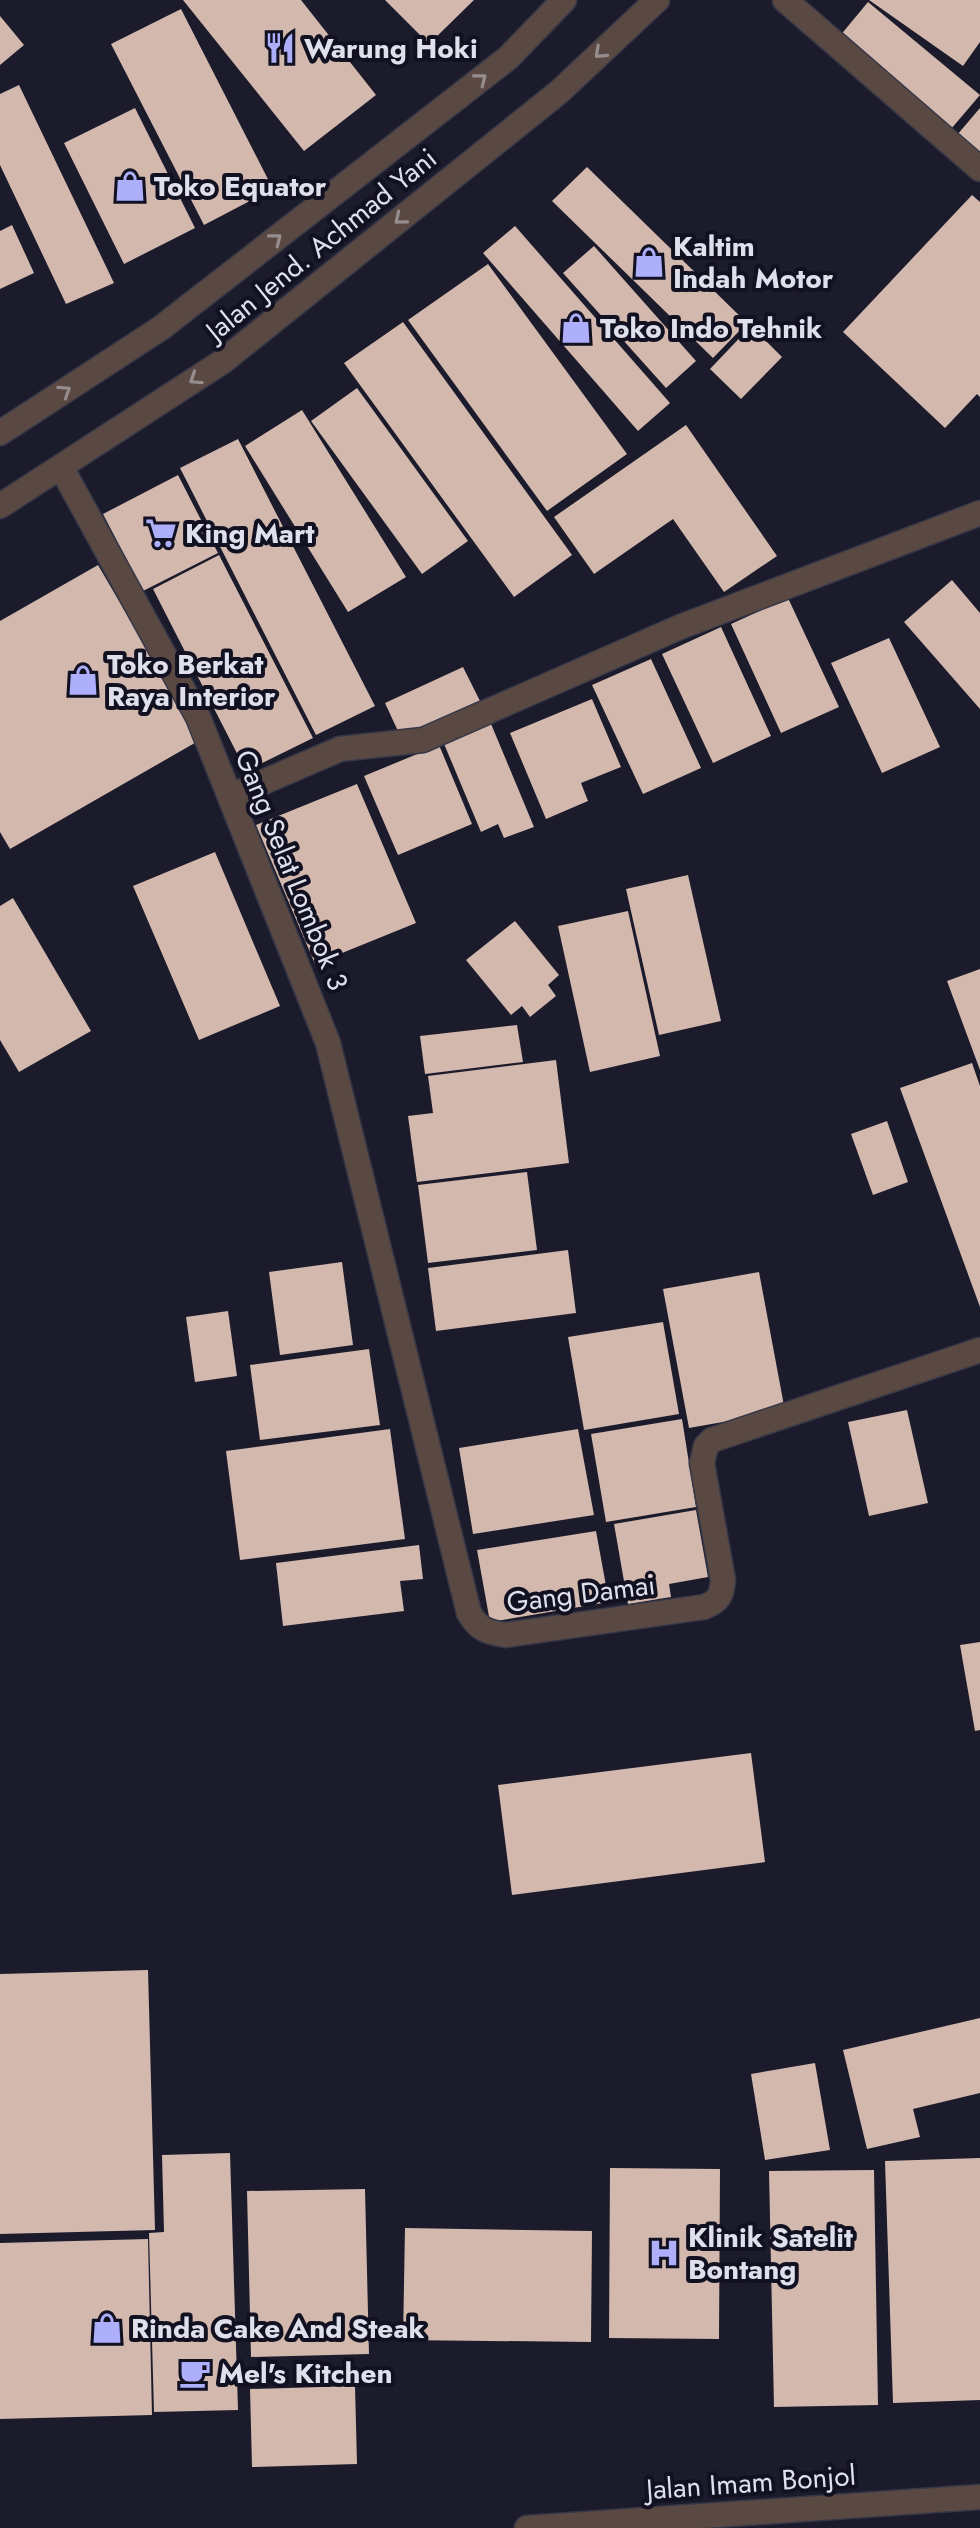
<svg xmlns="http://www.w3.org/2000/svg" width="980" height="2528" font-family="Jost,sans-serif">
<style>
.building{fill:#d2b8ad}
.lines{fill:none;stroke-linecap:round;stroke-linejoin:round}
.minor-casing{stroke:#363747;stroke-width:27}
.tertiary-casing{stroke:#363747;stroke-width:27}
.minor{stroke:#5a4942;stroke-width:24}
.tertiary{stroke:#5a4942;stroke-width:24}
.oneway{stroke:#968d8e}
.labels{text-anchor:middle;stroke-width:8;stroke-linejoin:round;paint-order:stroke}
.poi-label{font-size:28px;font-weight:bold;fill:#dfe0ec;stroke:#121122;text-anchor:start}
.street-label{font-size:28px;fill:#dfe0ec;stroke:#121122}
</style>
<rect width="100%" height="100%" fill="#1b1b2c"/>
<path class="building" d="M183 0H301L376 95 304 151Z
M385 0H474L429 44Z
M869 0H980V42L963 66Z
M868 2 980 95 951 129 839 37Z
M181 9 273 189 204 225 111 44Z
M0 16 24 45 0 65Z
M19 85 114 283 66 304 0 165V94Z
M135 108 195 228 124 264 64 143Z
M980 108V155L957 135Z
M587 167 747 323 713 358 552 201Z
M972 195 980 202V397L977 394 945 428 843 332Z
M12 225 34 273 0 289V231Z
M515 226 670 403 638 431 483 253Z
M594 246 696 361 666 388 563 273Z
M488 264 627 454 547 511 408 320Z
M403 322 572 555 514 597 344 363Z
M751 326 782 357 741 399 710 369Z
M357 388 468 541 422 574 311 421Z
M302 410 406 577 348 612 245 446Z
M686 425 777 556 724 592 673 519 594 574 554 517Z
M238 439 375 706 316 735 180 468Z
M178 475 218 553 143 591 103 514Z
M219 555 313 738 246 771 153 589Z
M98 565 200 740 10 849 0 832V621Z
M952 580 980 613V709L904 622Z
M788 598 839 707 781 733 731 624Z
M721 627 771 736 713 763 662 654Z
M889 638 940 747 882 773 831 663Z
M651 659 701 768 643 794 592 685Z
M463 667 482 705 403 742 385 703Z
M592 699 621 767 581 783 588 801 546 819 510 733Z
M489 719 534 827 504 838 498 824 481 832 442 739Z
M439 745 472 824 398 855 364 776Z
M357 784 416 923 315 964 256 825Z
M215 852 280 1006 199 1040 133 886Z
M688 875 721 1021 659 1035 626 889Z
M13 898 91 1031 19 1072 0 1040V906Z
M628 911 660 1056 590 1072 558 926Z
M515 921 559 975 548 985 556 996 530 1017 522 1006 511 1015 466 960Z
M980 969V1070L947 981Z
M517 1025 523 1062 425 1074 420 1036Z
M556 1060 569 1163 417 1182 408 1116 433 1113 428 1076Z
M972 1063 980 1086V1307L900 1088Z
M887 1121 908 1182 873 1195 851 1134Z
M527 1172 537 1250 428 1263 418 1185Z
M568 1250 576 1313 436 1331 428 1268Z
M342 1262 353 1345 280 1355 269 1272Z
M759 1272 785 1411 689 1428 663 1289Z
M228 1311 237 1376 195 1382 186 1317Z
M663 1322 679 1414 584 1430 568 1337Z
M369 1349 380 1425 260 1440 250 1365Z
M907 1410 928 1503 869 1516 848 1422Z
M682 1419 696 1507 606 1522 591 1434Z
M390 1429 405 1539 240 1560 226 1451Z
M578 1429 594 1515 473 1534 459 1448Z
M696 1510 708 1577 669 1584 671 1597 628 1604 614 1524Z
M596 1531 609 1602 490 1622 477 1550Z
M419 1545 423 1579 400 1581 404 1611 283 1626 276 1563Z
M980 1642V1730L975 1731 960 1645Z
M751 1753 765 1862 512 1895 498 1785Z
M148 1970 155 2230 0 2234V1974Z
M980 2018V2093L913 2109 920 2137 867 2149 843 2050Z
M815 2063 830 2150 765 2160 751 2074Z
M230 2153 238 2410 154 2412 149 2233 164 2232 162 2155Z
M980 2158V2400L893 2403 885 2161Z
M610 2168 720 2169 719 2339 609 2338Z
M874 2170 878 2405 774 2407 769 2171Z
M365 2189 369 2354 251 2357 247 2191Z
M405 2228 592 2231 591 2342 403 2340Z
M148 2239 152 2415 0 2419V2243Z
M355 2386 357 2464 252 2467 250 2389Z"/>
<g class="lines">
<defs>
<path id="minor" d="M785 0 980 169
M61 467 198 717 328 1043 469 1613C478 1629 487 1632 505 1635L704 1607C719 1601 722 1595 723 1580L702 1463 706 1446 712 1440 980 1350
M231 796 340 749 423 740 680 627 980 513"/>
<path id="tertiary" d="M0 433 161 328 508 58 564 0
M0 506 222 362 559 92 657 0
M527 2528 980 2497"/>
</defs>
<use href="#minor" class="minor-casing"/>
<use href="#tertiary" class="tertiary-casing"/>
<use href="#minor" class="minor"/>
<use href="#tertiary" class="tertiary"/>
</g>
<defs><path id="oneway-chevron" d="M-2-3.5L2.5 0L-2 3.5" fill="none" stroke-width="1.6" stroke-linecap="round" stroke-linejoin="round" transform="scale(2)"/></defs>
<g class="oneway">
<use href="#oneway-chevron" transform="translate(600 53) rotate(137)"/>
<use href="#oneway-chevron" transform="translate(481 79) rotate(-38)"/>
<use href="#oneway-chevron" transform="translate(400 219) rotate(141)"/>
<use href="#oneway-chevron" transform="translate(276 239) rotate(-38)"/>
<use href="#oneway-chevron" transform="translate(195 379) rotate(147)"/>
<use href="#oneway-chevron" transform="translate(65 391) rotate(-33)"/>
</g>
<defs>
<symbol id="restaurant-bare" viewBox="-9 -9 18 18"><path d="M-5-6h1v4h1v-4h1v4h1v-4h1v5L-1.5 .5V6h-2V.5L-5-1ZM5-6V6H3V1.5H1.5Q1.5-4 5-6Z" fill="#adaffb" stroke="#121122" stroke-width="2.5" paint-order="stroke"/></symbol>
<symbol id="shop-bare" viewBox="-9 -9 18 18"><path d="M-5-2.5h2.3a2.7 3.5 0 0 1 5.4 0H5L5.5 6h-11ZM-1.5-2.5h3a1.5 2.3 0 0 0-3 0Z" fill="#adaffb" stroke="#121122" stroke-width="2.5" paint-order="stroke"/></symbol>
<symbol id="supermarket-bare" viewBox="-9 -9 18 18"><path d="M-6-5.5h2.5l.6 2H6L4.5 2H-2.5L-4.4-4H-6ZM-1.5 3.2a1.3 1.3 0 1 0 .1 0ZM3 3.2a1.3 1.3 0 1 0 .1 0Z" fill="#adaffb" stroke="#121122" stroke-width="2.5" paint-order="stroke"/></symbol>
<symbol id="hospital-bare" viewBox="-9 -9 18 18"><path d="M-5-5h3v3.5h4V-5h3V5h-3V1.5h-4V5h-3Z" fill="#adaffb" stroke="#121122" stroke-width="2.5" paint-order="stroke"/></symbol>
<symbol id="cafe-bare" viewBox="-9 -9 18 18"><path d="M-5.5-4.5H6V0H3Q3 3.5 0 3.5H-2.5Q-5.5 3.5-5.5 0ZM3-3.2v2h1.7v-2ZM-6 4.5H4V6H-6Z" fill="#adaffb" stroke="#121122" stroke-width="2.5" paint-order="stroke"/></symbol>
</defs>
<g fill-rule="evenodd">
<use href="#restaurant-bare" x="258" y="26" width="44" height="44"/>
<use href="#shop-bare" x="108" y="164" width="44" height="44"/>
<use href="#shop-bare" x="627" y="240" width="44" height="44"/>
<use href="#shop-bare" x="554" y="306" width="44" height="44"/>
<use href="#supermarket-bare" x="139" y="511" width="44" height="44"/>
<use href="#shop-bare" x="61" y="658" width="44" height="44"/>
<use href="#hospital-bare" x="642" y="2231" width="44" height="44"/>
<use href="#shop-bare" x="85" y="2306" width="44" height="44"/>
<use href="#cafe-bare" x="173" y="2351" width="44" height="44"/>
</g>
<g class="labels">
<g class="poi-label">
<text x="304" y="58">Warung Hoki</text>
<text x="154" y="196">Toko Equator</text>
<text x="673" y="256">Kaltim<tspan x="673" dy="32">Indah Motor</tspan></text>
<text x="600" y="338">Toko Indo Tehnik</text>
<text x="185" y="543">King Mart</text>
<text x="107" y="674">Toko Berkat<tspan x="107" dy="32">Raya Interior</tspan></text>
<text x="688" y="2247">Klinik Satelit<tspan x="688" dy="32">Bontang</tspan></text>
<text x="131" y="2338">Rinda Cake And Steak</text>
<text x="219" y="2383">Mel's Kitchen</text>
</g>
<g class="street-label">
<text transform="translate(321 244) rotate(-39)" y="10">Jalan Jend. Achmad Yani</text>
<text transform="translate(292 870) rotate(68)" y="10">Gang Selat Lombok 3</text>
<text transform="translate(581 1593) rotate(-7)" y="10">Gang Damai</text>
<text transform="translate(751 2482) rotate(-4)" y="10">Jalan Imam Bonjol</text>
</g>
</g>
</svg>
